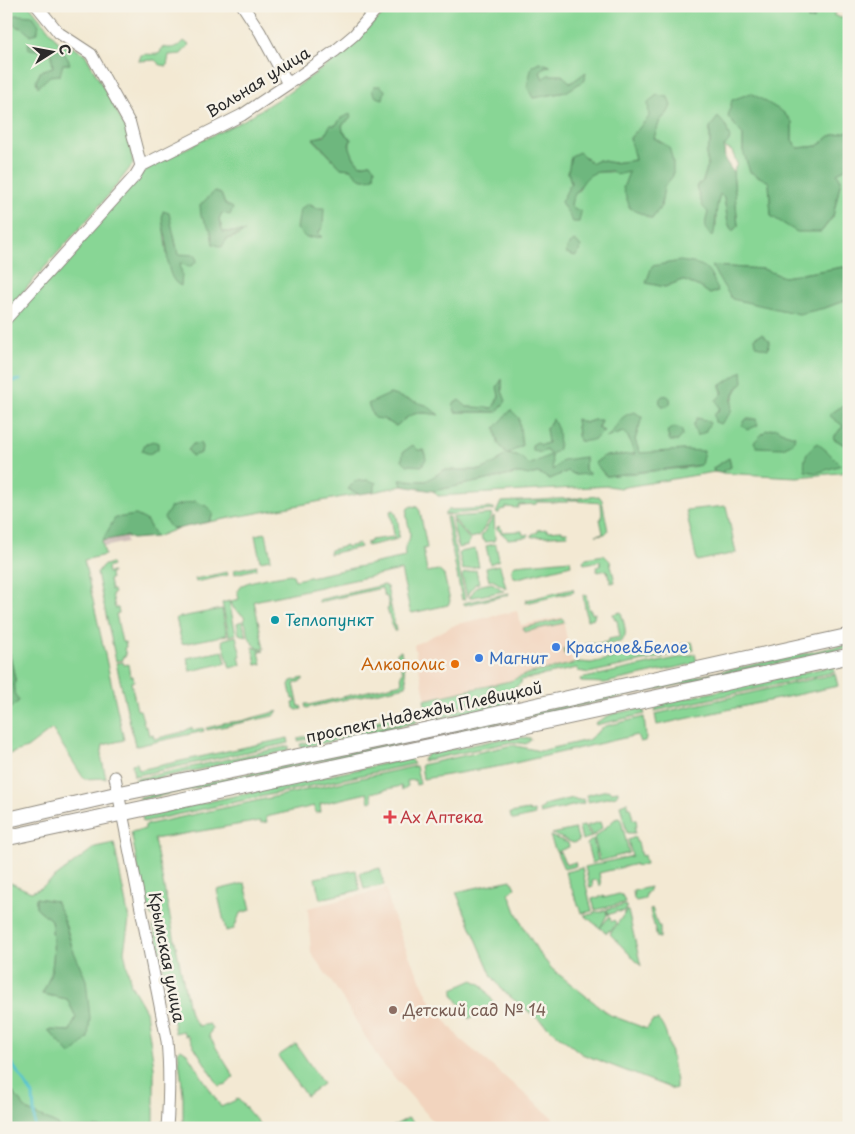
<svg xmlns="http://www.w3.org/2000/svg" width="855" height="1134" font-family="'Playpen Sans',sans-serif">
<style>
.built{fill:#f2d4be}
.industrial{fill:#cfc0ba}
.green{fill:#88d695;stroke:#5a8060;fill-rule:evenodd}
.forest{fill:#6eb77e;stroke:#4c7154}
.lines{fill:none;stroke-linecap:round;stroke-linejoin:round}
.stream{stroke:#57c4cf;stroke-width:3}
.minor-casing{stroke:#8f8a7f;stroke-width:13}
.major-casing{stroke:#8f8a7f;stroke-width:17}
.minor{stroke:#fff;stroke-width:11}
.major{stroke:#fff;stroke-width:15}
.culture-dot{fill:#0f9aa8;stroke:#f7f3e8;stroke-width:2}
.shop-dot{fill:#3f7fe0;stroke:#f7f3e8;stroke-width:2}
.food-dot{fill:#e8710a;stroke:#f7f3e8;stroke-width:2}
.health-dot{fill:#e0444e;stroke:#f7f3e8;stroke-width:2}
.education-dot{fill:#8d6e63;stroke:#f7f3e8;stroke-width:2}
.labels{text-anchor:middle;stroke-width:5;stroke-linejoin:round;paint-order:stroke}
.street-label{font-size:16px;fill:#2b2b2b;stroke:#f7f3e8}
.culture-label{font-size:16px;fill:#0d838f;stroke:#f7f3e8;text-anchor:start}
.shop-label{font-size:16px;fill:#366cbe;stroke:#f7f3e8;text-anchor:start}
.food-label{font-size:16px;fill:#c56008;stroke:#f7f3e8;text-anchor:end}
.health-label{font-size:16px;fill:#be3a42;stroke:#f7f3e8;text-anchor:start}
.education-label{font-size:16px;fill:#785e54;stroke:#f7f3e8;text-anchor:start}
</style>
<rect width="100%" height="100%" fill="#f7f3e8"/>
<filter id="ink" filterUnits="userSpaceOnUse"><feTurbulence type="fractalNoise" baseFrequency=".02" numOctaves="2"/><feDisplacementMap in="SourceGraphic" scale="10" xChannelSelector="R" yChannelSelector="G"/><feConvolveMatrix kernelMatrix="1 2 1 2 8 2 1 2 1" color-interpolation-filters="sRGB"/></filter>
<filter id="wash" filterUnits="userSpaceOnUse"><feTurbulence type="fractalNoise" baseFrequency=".0096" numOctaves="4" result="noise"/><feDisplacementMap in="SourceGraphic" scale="20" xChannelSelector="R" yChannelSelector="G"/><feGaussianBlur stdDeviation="1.12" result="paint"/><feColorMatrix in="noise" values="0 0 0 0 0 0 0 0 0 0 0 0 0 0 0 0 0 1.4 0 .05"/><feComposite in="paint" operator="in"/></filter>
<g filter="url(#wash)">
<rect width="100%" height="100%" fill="#f3e9d3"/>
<path class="built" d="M517 611 521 625 562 617 574 669 426 701 414 645 457 624Z
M386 889 392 912 406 949 430 1000 460 1039 553 1118 549 1128H439L380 1061 336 988 311 953 308 908Z"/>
<path class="industrial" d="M126 536 127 542 104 547 102 541Z"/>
<path class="green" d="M6 6H30L60 44 72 47 85 54 129 134 133 164C94 216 47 262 6 312V21L11 19 15 26 22 28 18 15 6 17ZM29 43C48 53 59 36 69 64H62L36 81 41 71 53 67 51 52H41Z
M395 6H796L793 10 808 14V20L815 19 809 6H849V14L847 11H838L833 15 841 18 849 14V131L830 136 818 146 798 148 792 140V122L783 112 743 135V151L769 182 771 216 821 232 833 217 841 180 837 173 849 167V270L843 267 784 277 763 269 713 266 825 308 849 299V405L839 408 843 426 833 438 849 448V472L797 477 720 473 731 467 729 458 713 468 714 472 620 488 608 486 438 496 433 491 521 473 529 475 538 473 550 479 568 471 576 475 585 470V458L553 470 529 466 521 457 507 454 495 463 481 470H444L427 481 401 480 402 486 373 492 376 483 348 489 359 494 209 522 213 514 208 507 170 527 176 529 156 537 146 520 102 541 105 555 84 560 124 740 103 745 101 756 106 778 84 779 52 729 27 748 9 754 6 759V767V705L11 707 15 679 9 650 6 628V325L141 174 154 164 244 120 291 91 348 50 370 25ZM539 62 550 66 544 67 540 72 543 79 571 83 586 73 566 92 533 98ZM667 114 660 120 654 138 669 147 661 206 652 219 629 207 630 172H594L584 179 579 190 572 197 571 206 566 195 571 183 568 172 585 156 592 163 599 160 613 163 635 160 630 138 649 117ZM341 118H351L342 125 343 131 351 139C347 149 354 158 360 165L370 163 351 169 341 168 313 139C327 135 333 131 341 118ZM710 127 724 147 732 151 737 164 733 172 738 226 732 231 728 223 724 198 720 194 716 208V226L706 221 708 212 696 187 703 181 708 165 706 154 710 143ZM221 194 225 204 219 219 223 232H244L237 236 213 244 211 231ZM308 204 317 208 323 226 318 234ZM162 218 173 231 178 254V284C164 261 167 244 162 218ZM652 267 718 291 710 294 700 287 682 280 665 287 647 283ZM502 380V391L505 401 497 412H455L467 407 493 408 499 396ZM727 382H743C734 391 732 399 731 412L714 415C722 407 725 397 720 386ZM390 394 438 414C415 413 415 410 396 426L383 419ZM642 417 635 440 640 454 684 450 701 465 691 467 606 476 595 463 604 456 636 454 628 437 623 432 608 437 614 432ZM553 419 551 455 537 442 541 445 549 443 546 429ZM576 419 585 423 594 420 601 421 598 428 604 431 579 441Z
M184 41 189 45 181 54 169 55 167 66 160 65 155 60 139 61 141 55C148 53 153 56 160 53L162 47C171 49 178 48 184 41Z
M599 496 602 500 608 531 605 534 596 535 603 533 600 519H602L601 503 578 501V498Z
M577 498V500H567V502H537L536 504 518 505V508L505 507V509L500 510 499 513H496L501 502Z
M412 506 417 507 420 511 427 548 423 549 427 572 438 570 444 575 450 601 448 605 412 613 410 610 401 570 254 601 264 649C248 648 249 632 244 620L246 618 233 608 231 601 239 599C238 595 237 591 239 588 244 580 280 576 290 574L293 575 295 580 405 557C403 543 409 546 410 535 410 526 404 516 408 508Z
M726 506 736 553 697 561 686 510Z
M494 508V510L445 515V513L448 510Z
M394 510C398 517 400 530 398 538L395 540 390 511Z
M493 514 479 536 470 538 452 517Z
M494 516 495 539 494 541 485 542 481 537Z
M446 517H449L465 599 462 600Z
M452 519 470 540 467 546 458 548Z
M500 526 502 532 522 531 523 535 528 534V537L508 539 497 529V527Z
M547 529V531L562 530V532H567L568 535 532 537V534L538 532V530Z
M266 533 271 559 260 561 255 535Z
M393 537 394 540 367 546V542L369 543 371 540Z
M359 544 361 547 329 554 330 550 343 547V546L346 545 347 547Z
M494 544 496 545 499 560 490 564 486 546Z
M475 549 479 566 463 570 459 554 460 552Z
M604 555 610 561 615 582 611 583 610 579H609L607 570 597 572 596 567 601 566 600 561 584 564 583 561 586 558Z
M570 560 571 565 518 578 514 577 512 573V568L515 565Z
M111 563 112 566 107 568 108 573 112 572 110 575 111 579 109 580 111 590H113L114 593 112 594 115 608H118L119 613 116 614 122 642H125L126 647 124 648 126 656 122 657 123 660 116 661 97 573 102 566Z
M257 565 256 569 235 574 234 570Z
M499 565 500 566 506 588 492 580 489 581 486 568Z
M476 570 479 583 475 584 467 597 462 575 464 573Z
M227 572 228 575 196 582 195 579Z
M492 583 504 591 469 598 477 586Z
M384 585 387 587 396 631H394L387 609 389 608 387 597 384 596 382 588 319 602 318 600Z
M573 589 574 592 526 603V600Z
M509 593 508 595 465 605 463 603Z
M583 595H586L589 610H591L592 614 595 613 594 618 587 620Z
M229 601 236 634 229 636 222 603Z
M222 609 227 635 182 644 176 618Z
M621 612C623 622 630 636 620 642L587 649 586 644 592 643 593 644 607 642 609 639 620 637 617 620H615L613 614Z
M563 619 564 623 524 632 523 628Z
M242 621 247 637 239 634 237 623Z
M236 636 241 656H239L241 665 230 668 222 640Z
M692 642 694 650 589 673 578 671 577 668 521 680V683L501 697 427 713 424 700 510 681 527 674 581 662 591 663 647 650 648 656 674 646Z
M849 644V648L140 800V797Z
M569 645H570L571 647 575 646 576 648 582 647 583 650 564 654 563 649 569 647Z
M253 647 264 651 259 652 262 664 256 665Z
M223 651 226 663 190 671 187 658Z
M401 651 407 683 406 686 306 708 305 704H308L309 705 402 683 401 675 403 672 397 653Z
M695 654 697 663 605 683 581 682 580 679Z
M123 662 124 665 128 664 130 676H133L134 681 131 682 137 710H140L145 727H147L149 735 153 734 154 739 183 732 192 727V730L203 728 204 731 137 746 135 745 116 663Z
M833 666 835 672 655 711 657 705 659 704Z
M835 674 838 686 657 725 655 714Z
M303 678V680L294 684 299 707 301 706 302 709 297 710 294 708 293 703 296 702 295 699H292L289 685 291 681Z
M520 691 522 694 503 705 435 719 430 716 503 700 516 692Z
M638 709 643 710 645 714 596 725 595 723 612 714Z
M279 711 273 716 207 730 206 728 223 724V723L241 721Z
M417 712V716L298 741V738Z
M644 717 646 737 645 741 640 742 637 735 502 766 423 779 421 765 512 745 540 751 588 740 605 726Z
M417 719V722L414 723 305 747H301L300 744Z
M511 737 530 738 531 740 526 744 512 742 423 761 424 758 428 754Z
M288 738 289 743 134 776 132 764 137 763 139 770Z
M289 746V749L286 751 136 783 135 779Z
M406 759H410L414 764 143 822 142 816Z
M416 766 420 784 416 785 415 780 407 781 408 786 402 790 401 786 371 793 373 801 369 802 367 793 320 804 321 812 316 813 314 806 266 817 267 822 261 823 260 821 154 839 190 1014 198 1026 209 1024 212 1028 209 1036 234 1077 227 1084 219 1086 187 1035 185 1036 183 1031 175 1033 160 950 153 926 157 925 155 916H151L140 877 131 832 145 829V825Z
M607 790 612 792 618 791V793L616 796 588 802 587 795Z
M573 798 578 800 583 799 584 803 540 814 539 810 544 807V805Z
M628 802 627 807H630L633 819 636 820 637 826 635 827V833H627L620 805Z
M529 810 530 812 534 811 535 815 514 820 511 818 510 813Z
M619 818 621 820 629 853 600 861 594 838 615 819Z
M600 822 602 828 593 836 586 826Z
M584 826 592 837 582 840 579 827Z
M575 829 579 841 573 843 552 834Z
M550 836 568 843 569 847 556 852Z
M635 837 636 842H638L641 856 644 855 646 864 636 866V864L599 873 601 885H599L597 880 592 881 593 887 590 888 585 867 632 856 628 840Z
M593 839 598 861 592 863 587 844Z
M114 843 129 920 124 951 131 985 146 1011 154 1067V1128H60L58 1125 28 1111 6 1084V883H11L31 892 41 888 95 847ZM36 898 55 901C77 942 80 992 88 1037L48 1030 70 1031 76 1017 67 999 42 994C57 966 54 950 51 920L36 907Z
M560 852 566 865 575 862 576 866 564 869 557 853Z
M380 868 384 885 364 889 360 873Z
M582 868 592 911 583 913 581 912 565 872Z
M356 870 360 890 320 899 315 878Z
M511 880 515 888 509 893 516 912 526 931 539 953 552 969 610 1015 647 1029 652 1021 658 1020C670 1032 672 1064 676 1081V1088L673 1089 582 1054 503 991 492 976 456 892Z
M245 883 251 910 240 913 234 929 226 931 217 890Z
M650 887 648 892 646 893 645 899 636 901 634 899 633 891Z
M619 894 622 895 625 902 624 903 595 910 592 899 604 896V898Z
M625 905 627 908 625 911 618 912V911L608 915 607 909Z
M652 908 658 926H660V938H659L657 937 650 910Z
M603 910H606L607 915 600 928 584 915 594 914V912H603Z
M627 910 628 911 641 966 610 934Z
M609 917 611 919 610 920 612 922 614 920 616 923 611 931 609 930 607 933 600 928Z
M473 980 482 985 494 1003 469 1019 453 994V989Z
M296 1044 323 1084 306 1096 278 1056Z
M181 1049 187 1053 221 1107 238 1099 263 1128H183V1094L178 1051Z
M408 1118 420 1128H390Z"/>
<path class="forest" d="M796 6H809L815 19 808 20 807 14 799 16 793 10Z
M18 15 33 16 39 25 37 33 30 35 22 28 15 26 11 20 6 21V17Z
M28 43 36 47C52 42 64 47 70 64H63L60 75 50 76 38 87 36 81 41 71 53 67 51 52 29 49Z
M539 62 551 66 544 67 540 72 543 79 548 75H562L571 83 586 72 585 80 566 92 533 98 527 87 532 66Z
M374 86H380L385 90 383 99 376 97 372 91Z
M751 93 783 112 792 122V140L798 148 818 146 830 136 849 131V167L837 173 841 180 833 216 821 232H797L771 216 769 182 750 172 743 151V135L728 117 732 100Z
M657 95 668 97 671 106 667 114 660 120 654 138 669 147 673 161V176L664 187 661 206 652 219 630 208 623 188 629 172 616 175 612 171C593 172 590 172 579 188 575 195 572 197 571 206L581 212 579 222H573L561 202 571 183 568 172 571 156 579 152 592 163 599 160 613 163 635 160 630 138 649 117 648 102Z
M350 114 351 118 342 125 343 131 351 139 349 145 354 158 360 165 370 163 375 168 374 177C362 182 358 178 351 169L341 168 313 138 325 136 330 125H336L341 118Z
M718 117 726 126 730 139 724 147 725 160 733 172 738 226 732 231 728 223 724 198 720 194C715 208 717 223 713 237 703 230 705 223 708 212L703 207 696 187 703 181 708 165 706 154 710 143V127Z
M215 191 221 194 225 204 233 208 230 215 222 213 219 219 223 232H245L227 239 222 247 213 244 211 231 201 216 200 205Z
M308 204 316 208H324L323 226 318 234 322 237 306 238 297 229 300 209Z
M163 211 169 213 178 254 196 255 197 262 189 267 180 263 182 274 181 286C165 279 168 252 166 238 164 228 161 221 163 211Z
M574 241 581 246 580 252 575 256 566 253 567 247Z
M680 261C707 265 708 265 718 291L710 294 700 287 682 280 665 287 646 283 652 266Z
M712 266 763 269 784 277 843 267 849 270V299L825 308 799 314 732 299 717 276Z
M762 334 770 341 768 349 756 346 755 337Z
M742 371 743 382 737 388 732 398 731 412 721 424 715 422 714 415 720 409 716 400 723 393 720 386Z
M502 379V391L506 401 497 412H455L453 404 459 400 467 407 493 408 499 396 497 387Z
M390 394 426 405 439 415C416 411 413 412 396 426L383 419 374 418 368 404Z
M659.5 401a5.5 5.5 0 1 1 11 0a5.5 5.5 0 1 1-11 0Z
M849 405V448L833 438 843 426 829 415 839 408Z
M511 410 519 418 522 446 507 454 521 457 529 465 550 455 547 450 540 453 532 450V445L537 442 541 445 548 443 546 429 553 419 558 430 559 449 551 455 553 470 563 460 585 457V470L590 474 576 475 568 471 550 479 538 473 529 475 520 473 433 491 402 486 400 480 426 481 444 470H481L495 463 506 454 498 443 495 428Z
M635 412 642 417 635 440 640 453 684 450 704 451 701 465 606 476 595 463 604 456 635 454 628 437 623 432 606 438C619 428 616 416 635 412Z
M697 418 706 420 710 423 705 432 697 436 693 426Z
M576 419 585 423 594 420H601L598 428 604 431C596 440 590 442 579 441Z
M746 419H756L758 425 747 430 742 425Z
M674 427 681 429 683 434 678 441H670L667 432Z
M777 428 785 433 795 436 793 443 783 448 757 447 754 442 766 430Z
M153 441 158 443V449L149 454 142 451 145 444Z
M200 443 202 447 201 453 192 456 188 450 193 444Z
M817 443 827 451 841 465 817 473 805 471C803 459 806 451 817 443Z
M413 445 418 450H424L426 459 422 466 407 465 402 460 403 452Z
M729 458 731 467 720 473 714 472 713 468Z
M368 480 376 483 373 492 359 494 348 489 355 481Z
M195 501 208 507 213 514 209 522 176 529 170 527 164 518 171 507Z
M136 515 146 520 156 537 132 539 126 536 102 541 115 518Z
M6 628 9 650 15 679 14 693 19 701 11 708 6 705 8 695 6 693Z
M36 898 55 901 62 914 72 947 86 980 90 1018 88 1038 71 1055 48 1030 70 1031 76 1017 67 999 42 994C57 966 54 950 51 920L36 907Z
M6 1084 28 1111 58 1125 60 1128H6Z"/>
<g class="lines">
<path class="stream" d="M6 382 20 380
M6 1055 33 1095 35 1128"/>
</g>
</g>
<g filter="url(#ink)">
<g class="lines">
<defs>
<path id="minor" d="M243 6 260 32 288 84
M141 166 242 115 288 84 335 51 354 35 379 6
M6 319 135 176 141 166 130 124 91 54 59 33 37 6
M115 777 167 1041C170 1070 169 1099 167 1128"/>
<path id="major" d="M6 820 118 794 426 730 849 636
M6 838 849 656"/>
</defs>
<use href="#minor" class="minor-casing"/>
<use href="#major" class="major-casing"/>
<use href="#minor" class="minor"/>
<use href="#major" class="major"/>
</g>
</g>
<circle class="culture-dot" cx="275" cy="620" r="5"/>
<g class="shop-dot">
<circle cx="556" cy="647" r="5"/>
<circle cx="479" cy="658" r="5"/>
</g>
<circle class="food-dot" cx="455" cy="664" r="5"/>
<path class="health-dot" d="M387.5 809.5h5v5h5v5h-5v5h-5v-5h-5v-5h5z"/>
<circle class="education-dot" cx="393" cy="1010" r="5"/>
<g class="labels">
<g class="street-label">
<text transform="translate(258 82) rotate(-32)" y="6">Вольная улица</text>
<text transform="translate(424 712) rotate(-12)" y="6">проспект Надежды Плевицкой</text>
<text transform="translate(167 957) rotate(79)" y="6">Крымская улица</text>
</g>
<g class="culture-label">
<text x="285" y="626">Теплопункт</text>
</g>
<g class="shop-label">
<text x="566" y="653">Красное&amp;Белое</text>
<text x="489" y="664">Магнит</text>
</g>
<g class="food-label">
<text x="445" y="670">Алкополис</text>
</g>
<g class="health-label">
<text x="400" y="823">Ах Аптека</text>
</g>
<g class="education-label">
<text x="403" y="1016">Детский сад № 14</text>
</g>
</g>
<rect width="855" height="1134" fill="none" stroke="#f7f3e8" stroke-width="25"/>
<g transform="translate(52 52) rotate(79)" stroke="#f7f3e8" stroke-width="4" paint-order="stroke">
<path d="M0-4L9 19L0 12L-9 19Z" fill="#2b2b2b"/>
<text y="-8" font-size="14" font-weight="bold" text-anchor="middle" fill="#2b2b2b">С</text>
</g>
</svg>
